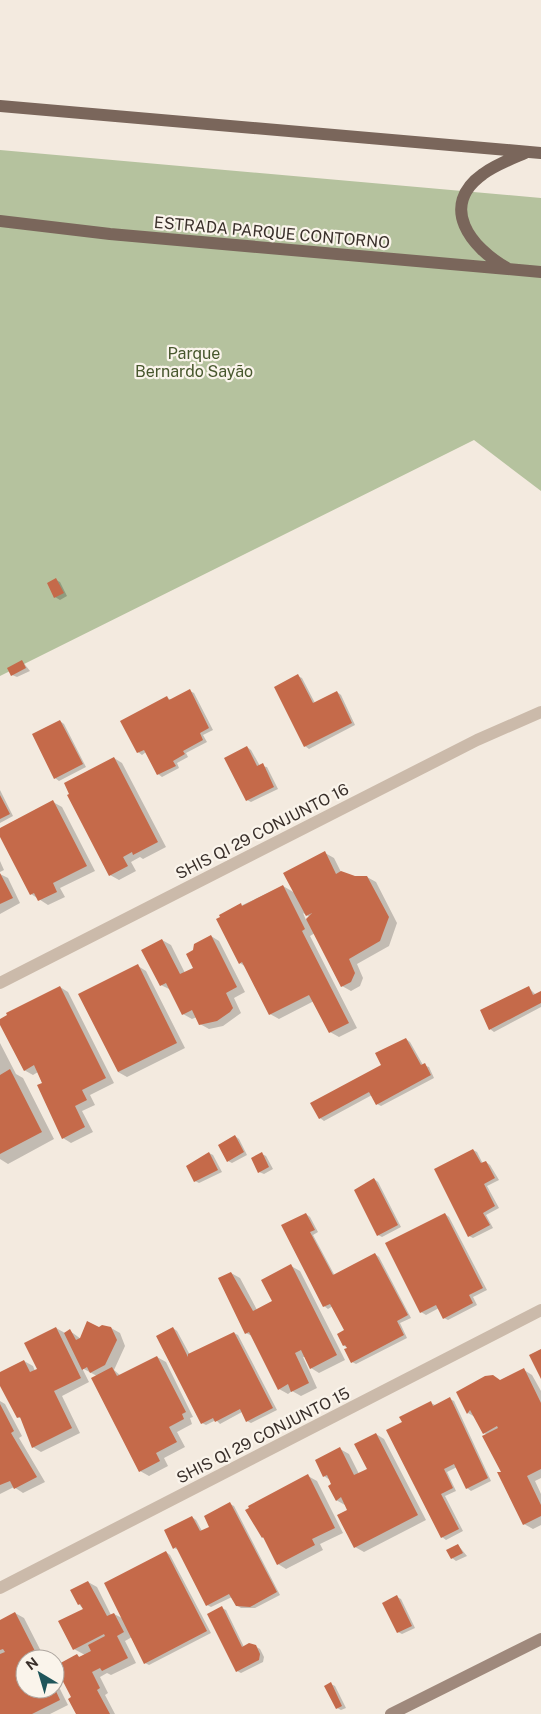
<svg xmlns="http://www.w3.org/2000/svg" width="541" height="1714" font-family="'Public Sans',sans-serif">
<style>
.green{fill:#b5c29e}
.shadow{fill:#0003;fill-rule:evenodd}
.building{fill:#c56a4a}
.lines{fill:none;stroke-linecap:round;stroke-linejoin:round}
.street{stroke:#cbbaaa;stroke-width:12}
.secondary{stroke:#9f897c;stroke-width:12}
.primary{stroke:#7a665b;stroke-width:12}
.labels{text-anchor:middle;stroke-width:4.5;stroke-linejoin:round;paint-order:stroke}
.street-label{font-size:16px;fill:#392f2a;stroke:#faf4eb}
.park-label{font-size:16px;fill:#47572d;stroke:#faf4eb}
</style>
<rect width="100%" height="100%" fill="#f3eadf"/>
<path class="green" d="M0 150 541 198V491L474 440 0 676Z"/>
<path class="shadow" d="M56 580 60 582 67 596 60 600 55 597Z
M22 661 30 671 17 677 12 675Z
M298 676 302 678 315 703 337 692 341 695 355 725 309 749 305 746Z
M190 691 194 693 213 730 203 735 207 742 186 753 188 757 177 763 179 768 162 777 158 774 146 752 142 755 138 752 167 698 172 700Z
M60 721 64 724 86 767 59 781 55 778Z
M247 747 251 750 260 766 267 767 278 789 251 802 247 800Z
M114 758 122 763 166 847 143 859 140 857 131 862 136 871 119 880 110 875Z
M0 790 13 816 0 823Z
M53 802 62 807 95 871 60 888 65 897 48 905 31 894 0 834V829Z
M325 853 334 858 341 872 355 877H367L376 882 397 923 389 946 357 964 363 978 360 986 351 991 342 986 315 933 310 936 357 1028 339 1037 330 1032 314 1001 279 1019 270 1014 246 967 240 963 221 915 283 886 295 893ZM303 913 310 917 306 920Z
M0 861 4 870 0 872Z
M0 874 8 878 20 903 0 914Z
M211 936 219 941 245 992 234 998 241 1013 223 1026 209 1029 200 1024 197 1017 192 1019 183 1014 171 990 161 985 162 940 171 945 185 973 195 968Z
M138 966 146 971 185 1048 127 1077 118 1072Z
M60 987 68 992 114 1083 90 1095 95 1105 82 1111 93 1132 71 1143 63 1138 38 1072 33 1075 24 1070 0 1023V1020Z
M528 987 536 995 541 993V1007L494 1032 490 1029 481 1011Z
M406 1039 410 1042 423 1065 429 1067 434 1078 381 1106 377 1104 372 1095 324 1121 320 1118 383 1066Z
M0 1043 16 1074 23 1078 54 1139 8 1164 0 1159Z
M235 1136 239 1139 247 1155 232 1163 228 1161Z
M473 1150 477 1152 483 1164 486 1162 490 1165 499 1180 487 1186 499 1208 486 1215 493 1228 473 1238 469 1236Z
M209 1153 213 1155 222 1172 199 1183 195 1181Z
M262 1154 266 1156 273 1169 264 1174 259 1172Z
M374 1179 378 1182 401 1227 382 1237 378 1235Z
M306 1214 310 1217 318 1232 313 1235 335 1276 375 1254 379 1257 411 1318 400 1323 407 1338 356 1364 352 1362 349 1348 344 1346 346 1330 333 1306 328 1309 324 1306Z
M445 1214 449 1217 487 1290 473 1297 477 1305 448 1320 444 1318 439 1308 426 1315 421 1312 387 1244Z
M291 1266 300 1271 345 1360 319 1373 311 1368 305 1357H303L317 1388 301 1396 292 1391 288 1394 279 1389 252 1336 246 1333 231 1273 240 1278 257 1310 274 1302Z
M56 1328 65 1333 70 1331 81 1339 99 1329 111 1328 120 1333 125 1346 114 1370 121 1376 157 1357 166 1362 193 1417 190 1418 192 1424 177 1432 185 1447 164 1458 168 1466 149 1476 140 1471 97 1376 82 1368 89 1382 62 1396 80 1433 41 1452 33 1447 22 1419 18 1417 0 1383V1374L24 1361 33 1366 35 1371 39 1369Z
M173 1328 177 1331 190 1355 234 1333 238 1335 277 1410 251 1423 247 1421 242 1412 220 1424 216 1420 206 1425 202 1423Z
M524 1370 532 1375 541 1391V1478L535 1481 541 1494V1525L533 1529 524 1524 488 1435 484 1433 475 1417 468 1413 458 1392 500 1381Z
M450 1399 454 1401 491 1481 471 1491 467 1488 457 1467 447 1472 456 1491 445 1496 463 1531 446 1540 442 1537 403 1423 431 1403 435 1405Z
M0 1401 5 1404 22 1436 19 1438 45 1482 23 1493 14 1487 0 1494Z
M376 1434 384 1439 426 1520 364 1552 355 1547 339 1515 349 1510 345 1505 336 1500 330 1480 324 1476 340 1449 349 1454 359 1474 368 1469Z
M308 1476 317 1481 343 1533 320 1544 323 1550 286 1569 278 1564 266 1539 262 1537Z
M230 1504 234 1506 280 1595 255 1608H241L236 1605 232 1597 211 1607 207 1605 179 1550 174 1548 192 1517 196 1520 202 1531 211 1527Z
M458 1545 467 1556 456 1561 452 1558 448 1550Z
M166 1552 170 1555 211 1633 149 1665 145 1663 132 1637 125 1641 136 1663 111 1675 107 1673 100 1677 108 1693 105 1695 115 1714H78L73 1698 77 1656 80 1657 85 1655 74 1649 84 1610 79 1604 88 1582 97 1587 111 1615 114 1614 124 1619Z
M397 1597 401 1599 415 1628 402 1634 398 1632Z
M222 1608 226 1610 244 1647 255 1646 260 1649 264 1657 263 1662 241 1673 237 1671Z
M15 1613 24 1618 45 1659H25V1689H55V1679L68 1705 50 1714H0V1621Z
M331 1684 335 1686 346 1708 341 1710 337 1708Z"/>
<path class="building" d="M56 578 64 593 54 598 47 583Z
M22 660 26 668 11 676 7 668Z
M298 674 313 703 337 691 352 723 304 747 274 687Z
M190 689 209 728 200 733 203 740 183 751 185 754 173 761 176 766 157 775 144 750 137 753 120 721 167 696 169 700Z
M60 720 83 764 54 779 32 734Z
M247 746 257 766 263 763 274 787 246 801 224 758Z
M114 757 158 842 133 855 132 852 123 857 128 866 109 876 67 795 69 794 64 783Z
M0 795 10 814 0 819Z
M53 800 87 866 53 883 57 892 38 901 34 893 30 895 0 837V828Z
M325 851 336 874 341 871 355 876H367L389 917 380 941 349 959 355 973 351 982 341 987 306 919 312 913 306 916 283 873Z
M0 873 13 898 0 904Z
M283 885 305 929 302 931 349 1023 329 1033 309 995 269 1015 242 962 239 964 216 919 220 917 219 915 241 903 242 906Z
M211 935 237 987 226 993 233 1008 230 1012 217 1021 199 1025 192 1010 182 1015 166 983 160 986 141 950 162 939 180 974 193 968 186 954 193 950 194 944Z
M138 964 177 1043 118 1072 78 994Z
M60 986 106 1078 82 1090 87 1100 75 1106 85 1127 62 1139 37 1085 42 1083 34 1065 24 1071 0 1025V1019L7 1015 6 1013Z
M529 986 533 995 541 991V1003L489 1030 480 1010Z
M406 1038 421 1065 425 1063 431 1075 376 1105 369 1092 319 1119 310 1103 381 1065 375 1053Z
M10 1069 42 1132 0 1154V1075Z
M235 1135 244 1152 227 1162 218 1145Z
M473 1149 481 1163 486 1161 495 1178 484 1184 495 1206 483 1213 490 1225 468 1237 434 1169Z
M209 1152 218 1170 194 1182 186 1166Z
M262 1152 269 1167 258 1173 251 1158Z
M374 1178 398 1225 377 1236 354 1190Z
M306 1213 315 1230 310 1232 333 1275 375 1253 408 1315 397 1321 404 1335 351 1363 344 1349 347 1348 345 1345 343 1346 337 1334 344 1330 330 1304 323 1307 281 1225Z
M445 1213 483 1288 469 1295 473 1303 443 1319 436 1305 420 1313 385 1243Z
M291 1264 337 1355 310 1369 301 1350 295 1353 309 1383 291 1392 288 1384 278 1390 249 1332 245 1334 218 1278 231 1272 253 1311 272 1301 261 1280Z
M87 1321 99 1327 102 1325 111 1327 117 1340 105 1365 90 1373 87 1367 82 1370 64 1333 70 1329 76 1340 80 1338Z
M56 1327 81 1378 54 1391 72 1428 32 1448 20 1417 17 1418 0 1386V1372L24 1360 30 1372 37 1369 24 1343Z
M173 1327 188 1357V1354L234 1332 273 1408 246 1422 240 1409 215 1422 213 1418 201 1424 156 1336Z
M541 1349V1379L529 1355Z
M157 1356 186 1412 182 1414 184 1419 169 1427 177 1442 156 1453 160 1461 139 1472 91 1378 112 1367 117 1376Z
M524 1368 541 1403V1469L527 1476 541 1505V1516L523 1525 497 1472H501L482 1436 498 1428 497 1426 483 1434 470 1410 467 1414 456 1392 485 1376 493 1375 500 1380Z
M450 1397 488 1478 466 1489 454 1464 444 1469 453 1488 441 1494 459 1529 441 1538 386 1430 402 1422 399 1417 431 1401 433 1406Z
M0 1404 14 1431 11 1433 37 1477 14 1489 10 1481 0 1485Z
M376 1433 418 1515 354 1548 337 1515 347 1510 341 1497 336 1501 328 1486 331 1484 327 1475 323 1477 315 1460 340 1447 354 1475 367 1469 354 1444Z
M308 1474 335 1528 312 1539 315 1545 277 1565 263 1537 262 1538 245 1510 249 1508 248 1506Z
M230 1502 277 1592 250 1607 236 1606 229 1594 206 1606 179 1553 176 1547 173 1549 164 1530 192 1516 200 1531 209 1527 204 1516Z
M458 1544 463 1553 451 1559 446 1550Z
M166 1551 207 1631 144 1664 104 1583Z
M88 1581 107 1616 114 1613 124 1632 117 1636 128 1658 102 1671 100 1668 92 1672 100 1688 97 1690 110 1714H76L68 1699 71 1697 55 1666 77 1654 79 1657 91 1651 88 1645 105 1636 104 1634 73 1650 58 1621 83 1609 80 1604 78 1605 70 1590Z
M397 1595 412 1626 397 1633 382 1603Z
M222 1606 242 1647 249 1643 256 1645 260 1654 259 1660 236 1672 207 1614Z
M15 1612 39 1659H25V1689H55L60 1700 32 1714H0V1654L5 1652 3 1649 0 1650V1620Z
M331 1682 342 1706 336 1709 324 1686Z"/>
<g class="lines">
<path class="street" d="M0 983 477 740 541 712
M0 1588 541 1310"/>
<path class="secondary" d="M391 1714 541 1639"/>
<path class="primary" d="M0 106 541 153
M0 221 110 234 541 272
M507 268C471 248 438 206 483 174 495 165 511 159 525 153"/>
</g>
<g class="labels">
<g class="street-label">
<text transform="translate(272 232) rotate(5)" y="6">ESTRADA PARQUE CONTORNO</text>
<text transform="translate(262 831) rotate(-27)" y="6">SHIS QI 29 CONJUNTO 16</text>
<text transform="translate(263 1435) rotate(-27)" y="6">SHIS QI 29 CONJUNTO 15</text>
</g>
<g class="park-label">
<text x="194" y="359">Parque<tspan x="194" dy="18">Bernardo Sayão</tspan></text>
</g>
</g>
<g transform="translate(40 1674) rotate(322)"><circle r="24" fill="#faf4eb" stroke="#ada59e"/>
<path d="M0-4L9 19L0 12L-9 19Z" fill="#1f555a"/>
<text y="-8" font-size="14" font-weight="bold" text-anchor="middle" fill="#392f2a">N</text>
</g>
</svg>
